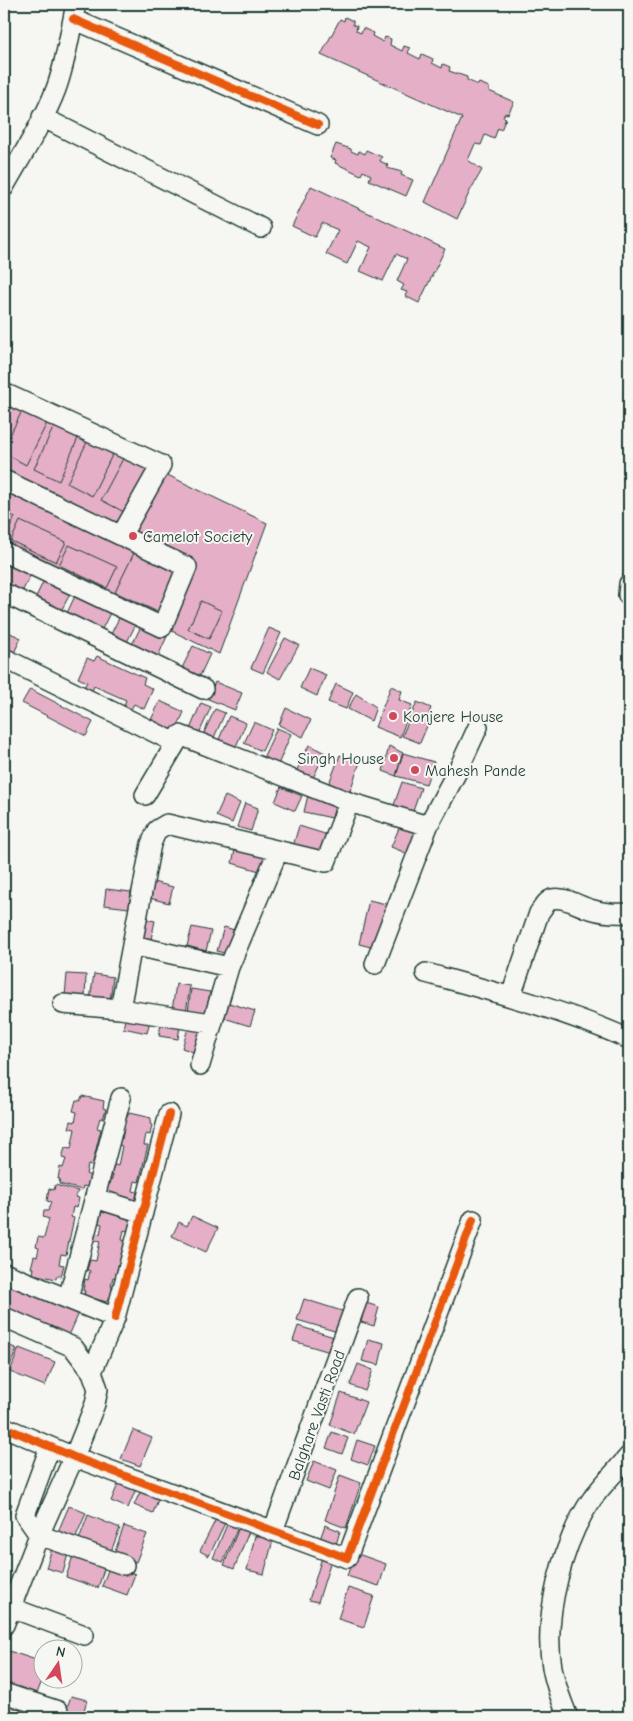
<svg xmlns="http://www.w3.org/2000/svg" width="633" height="1721" font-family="'Comic Neue',sans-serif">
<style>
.building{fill:#e5afc8;stroke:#1f3d34}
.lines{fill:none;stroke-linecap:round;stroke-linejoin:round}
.minor-casing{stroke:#1f3d34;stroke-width:22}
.minor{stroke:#f6f6f2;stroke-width:19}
.cycleway-casing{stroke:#f6f6f2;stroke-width:11}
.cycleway{stroke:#e8590c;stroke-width:8}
.poi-dot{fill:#d1495b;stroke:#f6f6f2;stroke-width:2}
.labels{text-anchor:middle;stroke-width:4;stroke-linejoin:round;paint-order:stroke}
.poi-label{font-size:16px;fill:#1f3d34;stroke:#f6f6f2;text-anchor:start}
.street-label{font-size:16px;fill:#1f3d34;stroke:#f6f6f2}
</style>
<rect width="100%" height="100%" fill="#f6f6f2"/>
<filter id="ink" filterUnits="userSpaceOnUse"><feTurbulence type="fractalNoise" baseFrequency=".02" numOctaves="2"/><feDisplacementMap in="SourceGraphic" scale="10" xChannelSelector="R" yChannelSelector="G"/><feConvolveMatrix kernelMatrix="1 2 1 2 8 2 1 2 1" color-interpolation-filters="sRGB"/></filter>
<g filter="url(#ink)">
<path class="building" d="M345 17 353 21V25L357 26 356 31 361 33 363 28 373 33 372 36 383 42 385 37 391 39 390 45 402 51 404 46 410 48 408 53 420 59 422 54 433 59 432 63 442 68 443 64 450 67 449 71 467 77V80L478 85 479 83 489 87V91L514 102 508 114 505 113 503 117 506 118 501 130 498 128 494 139 485 135 481 145 475 144 468 160 482 170 470 191 457 219 425 202 462 118 321 55 340 19 344 21Z
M336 144 351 149V151L358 154 359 151 365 154 366 150 382 157 380 161 388 165 387 168 402 172 401 175 413 180 406 196 369 180 371 175 363 171 361 175 335 163 336 160 330 158Z
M311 186 445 249 419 303 405 296 407 292 401 290 404 285 397 281 407 259 396 254 383 281 360 271 371 247 358 241 347 264 326 254 338 230 322 223 315 237 292 226Z
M4 396 267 523 219 654 4 549Z
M23 409 48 421 26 465 4 453V447Z
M55 424 79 436 59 481 34 469Z
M90 436 115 449 92 496 67 483Z
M126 453 152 466 128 514 101 500Z
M4 512 15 517 5 538H4Z
M20 521 66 542 56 562 11 541Z
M69 545 117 567 107 588 59 565Z
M135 551 180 572 160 613 115 592Z
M4 561 31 574 21 594 4 586Z
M44 580 71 592 61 611 35 599Z
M75 596 110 613 102 629 67 613Z
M201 601 222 611 209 639 188 629Z
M121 614 137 622 124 648 108 640Z
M144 620 169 632 155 663 129 651Z
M269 628 281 633 263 673 251 668Z
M4 630 21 638 12 657 4 653Z
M285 638 299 645 280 679 267 672Z
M193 646 210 654 198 680 180 672Z
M97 656 145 678 143 684 153 689 144 709 134 704 131 709 124 705 126 700 94 686 92 691 84 687 87 682 78 678 87 658 94 661Z
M309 668 326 675 317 696 300 688Z
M215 682 242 693 235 710 208 699Z
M336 684 353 692 346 709 328 702Z
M391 686 402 691 399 700 412 705 400 737 375 727Z
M30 689 93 722 86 736 22 703Z
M356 694 376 707 371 721 348 709Z
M160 701 184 712 174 735 149 724Z
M417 702 431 708 429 713 432 714 420 743 402 736Z
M201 703 211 707 197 738 188 734Z
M286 708 311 720 303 737 279 725Z
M215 709 225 713 212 742 202 737Z
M229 716 246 723 234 751 217 744Z
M254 722 272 730 262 751 244 743Z
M277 728 291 734 277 767 262 760Z
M309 745 325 753 310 784 294 776Z
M389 746 403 753 396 776 383 771Z
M403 753 434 762 426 784 396 776Z
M340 755 360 762 349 794 328 786Z
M402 782 421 788 412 814 393 808Z
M281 787 302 796 295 811 275 802Z
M308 795 336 801 332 818 304 812Z
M225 796 240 803 232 823 216 816Z
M245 803 258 808 251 831 237 827Z
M402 821 422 829 411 855 391 847Z
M299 826 328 835 322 854 293 846Z
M236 846 268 855 263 872 232 863Z
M153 882 173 887 169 903 149 898Z
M106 889 131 892 129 908 104 905Z
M369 900 386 904 375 948 359 944Z
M145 919 155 921 151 939 141 937Z
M192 927 211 931 206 951 187 946Z
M224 927 238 931 230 955 217 951Z
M67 974 86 975 85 997 65 996Z
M94 974 113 977 110 1002 90 999Z
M176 984 190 986 186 1012 172 1010Z
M191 989 210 992 206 1015 188 1012Z
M229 1003 255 1011 250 1026 224 1018Z
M126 1016 150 1021 147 1033 123 1028Z
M161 1023 180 1026 178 1039 159 1036Z
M189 1025 203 1030 196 1053 182 1048Z
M82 1096 104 1101 103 1108 106 1109 103 1119 100 1118 97 1128 101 1129 92 1166 88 1165 86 1174 90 1176 88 1187 83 1186 82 1190 59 1184 60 1179H58L60 1167 63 1168 66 1159 62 1158 65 1148 71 1149 75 1129 69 1128 71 1121 75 1122 77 1112 73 1111 76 1100 80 1101Z
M129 1113 151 1118 150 1124 152 1125 150 1135 146 1134 144 1145H148L139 1182 135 1181 133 1191 137 1192 135 1203 105 1195 107 1184H110L113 1175H109L112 1164 118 1166 122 1146 116 1144 118 1138 122 1139 124 1129 120 1128 123 1116 127 1117Z
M55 1185 78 1191 76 1197 79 1198 77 1208 73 1207 71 1217 74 1218 66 1255 61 1254 59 1264 64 1265 61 1276 57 1275 56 1279 33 1274 34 1268H31L34 1256 37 1257 39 1248 36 1247 38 1237 44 1238 49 1219 43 1217 44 1211H48L51 1202 47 1201 49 1189 54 1190Z
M106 1208 129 1213 128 1220 130 1221 128 1231 124 1230 122 1240 126 1241 117 1278 113 1277 111 1286 115 1287 112 1299 108 1298 107 1302 84 1296 85 1291H83L85 1279 88 1280 90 1271 87 1270 90 1260 96 1261 100 1241 94 1240 96 1233 100 1234 102 1224 98 1223 101 1212 105 1213Z
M192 1216 218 1228 206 1252 172 1236 179 1222 187 1226Z
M4 1279 79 1313 67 1340 4 1312Z
M304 1299 345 1312 338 1332 297 1320Z
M366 1303 379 1307 374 1326 361 1322Z
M298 1326 334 1337 330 1352 293 1341Z
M368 1339 384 1343 379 1365 362 1361Z
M4 1343 17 1349 8 1370 4 1368Z
M19 1348 55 1362 45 1386 10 1372Z
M358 1364 373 1370 365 1391 350 1385Z
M341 1393 366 1402 354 1434 330 1425Z
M133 1430 152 1438 140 1466 121 1459Z
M332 1432 348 1438 342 1454 326 1448Z
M357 1440 375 1446 368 1465 351 1459Z
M314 1461 337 1470 329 1490 306 1481Z
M340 1475 361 1483 346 1528 325 1520Z
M119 1482 136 1489 128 1508 111 1501Z
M141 1490 159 1497 153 1513 134 1505Z
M4 1500 12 1504 4 1528Z
M69 1506 86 1513 74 1541 57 1534Z
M88 1515 120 1528 110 1554 78 1542Z
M216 1519 225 1523 209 1556 200 1551Z
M228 1522 238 1527 223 1562 213 1558Z
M240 1525 250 1529 234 1569 224 1565Z
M325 1525 340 1531 335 1548 319 1542Z
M124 1526 147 1534 136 1562 114 1554Z
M255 1536 273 1540 264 1574 247 1570Z
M53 1545 69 1550 63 1573 46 1568Z
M355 1553 386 1564 379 1586 347 1576Z
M323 1554 332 1557 318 1602 309 1600Z
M73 1556 105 1566 98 1588 66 1577Z
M110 1565 135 1574 127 1595 102 1586Z
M348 1588 374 1596 364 1627 338 1619Z
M9 1651 42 1662 43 1678 36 1696 4 1685V1665Z
M4 1695 37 1709 34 1717H4Z
M71 1696 87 1700 82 1717H64Z"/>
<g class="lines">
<defs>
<path id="minor" d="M73 19 318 125
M42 117 261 228
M4 187C22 155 43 123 56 89 66 62 70 32 76 4
M4 393 161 465 121 536
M4 480 187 567 162 627 4 552
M629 584 628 595 629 596
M4 593 203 689
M4 658 176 743 145 795
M180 735 349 802 428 826
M132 945 229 967
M375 964 428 826 460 766 478 727
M426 973C495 992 564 1010 629 1039
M511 996 539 913C543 908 546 901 552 899 564 896 579 906 590 909 603 913 616 914 629 913
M63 1004 120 1009 211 1023
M120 1009 151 844 157 830 167 824 326 862 349 802
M200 1065 229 967 278 851
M95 1198 143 1213
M4 1273 115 1318 92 1372
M68 1299 121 1098
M4 1317 73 1347 92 1372 98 1389 95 1404 74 1457 39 1535 4 1625
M115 1318 169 1114
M4 1427 74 1457 347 1558 473 1220
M50 1447 25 1515 39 1535 124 1565
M273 1531 358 1298
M4 1605 84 1635
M4 1693 58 1711
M568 1717C561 1700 555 1685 552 1667 543 1616 563 1541 592 1499 603 1484 617 1470 629 1456"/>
</defs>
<use href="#minor" class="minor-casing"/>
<use href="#minor" class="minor"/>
<defs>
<path id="cycleway" d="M73 19 318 125
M115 1318 169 1114
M4 1427 74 1457 347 1558 473 1220"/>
</defs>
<use href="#cycleway" class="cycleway-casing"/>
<use href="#cycleway" class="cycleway"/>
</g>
</g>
<g class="poi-dot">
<circle cx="133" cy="536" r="5"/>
<circle cx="393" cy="716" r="5"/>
<circle cx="394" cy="758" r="5"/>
<circle cx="415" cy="770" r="5"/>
</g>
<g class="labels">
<g class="poi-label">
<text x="143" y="542">Camelot Society</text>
<text x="403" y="722">Konjere House</text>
<text x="384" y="764" text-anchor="end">Singh House</text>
<text x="425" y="776">Mahesh Pande</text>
</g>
<g class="street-label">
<text transform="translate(316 1415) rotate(-70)" y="6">Balghare Vasti Road</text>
</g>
</g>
<rect width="633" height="1721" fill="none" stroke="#f6f6f2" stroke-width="20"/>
<rect x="10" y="10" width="613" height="1701" fill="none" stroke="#1f3d34" stroke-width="2" filter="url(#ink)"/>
<g transform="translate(58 1664) rotate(13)"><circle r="24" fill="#f6f6f2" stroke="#a0aca6"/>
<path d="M0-4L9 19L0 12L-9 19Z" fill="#d1495b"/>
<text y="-8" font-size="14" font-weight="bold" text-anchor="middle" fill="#1f3d34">N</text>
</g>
</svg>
